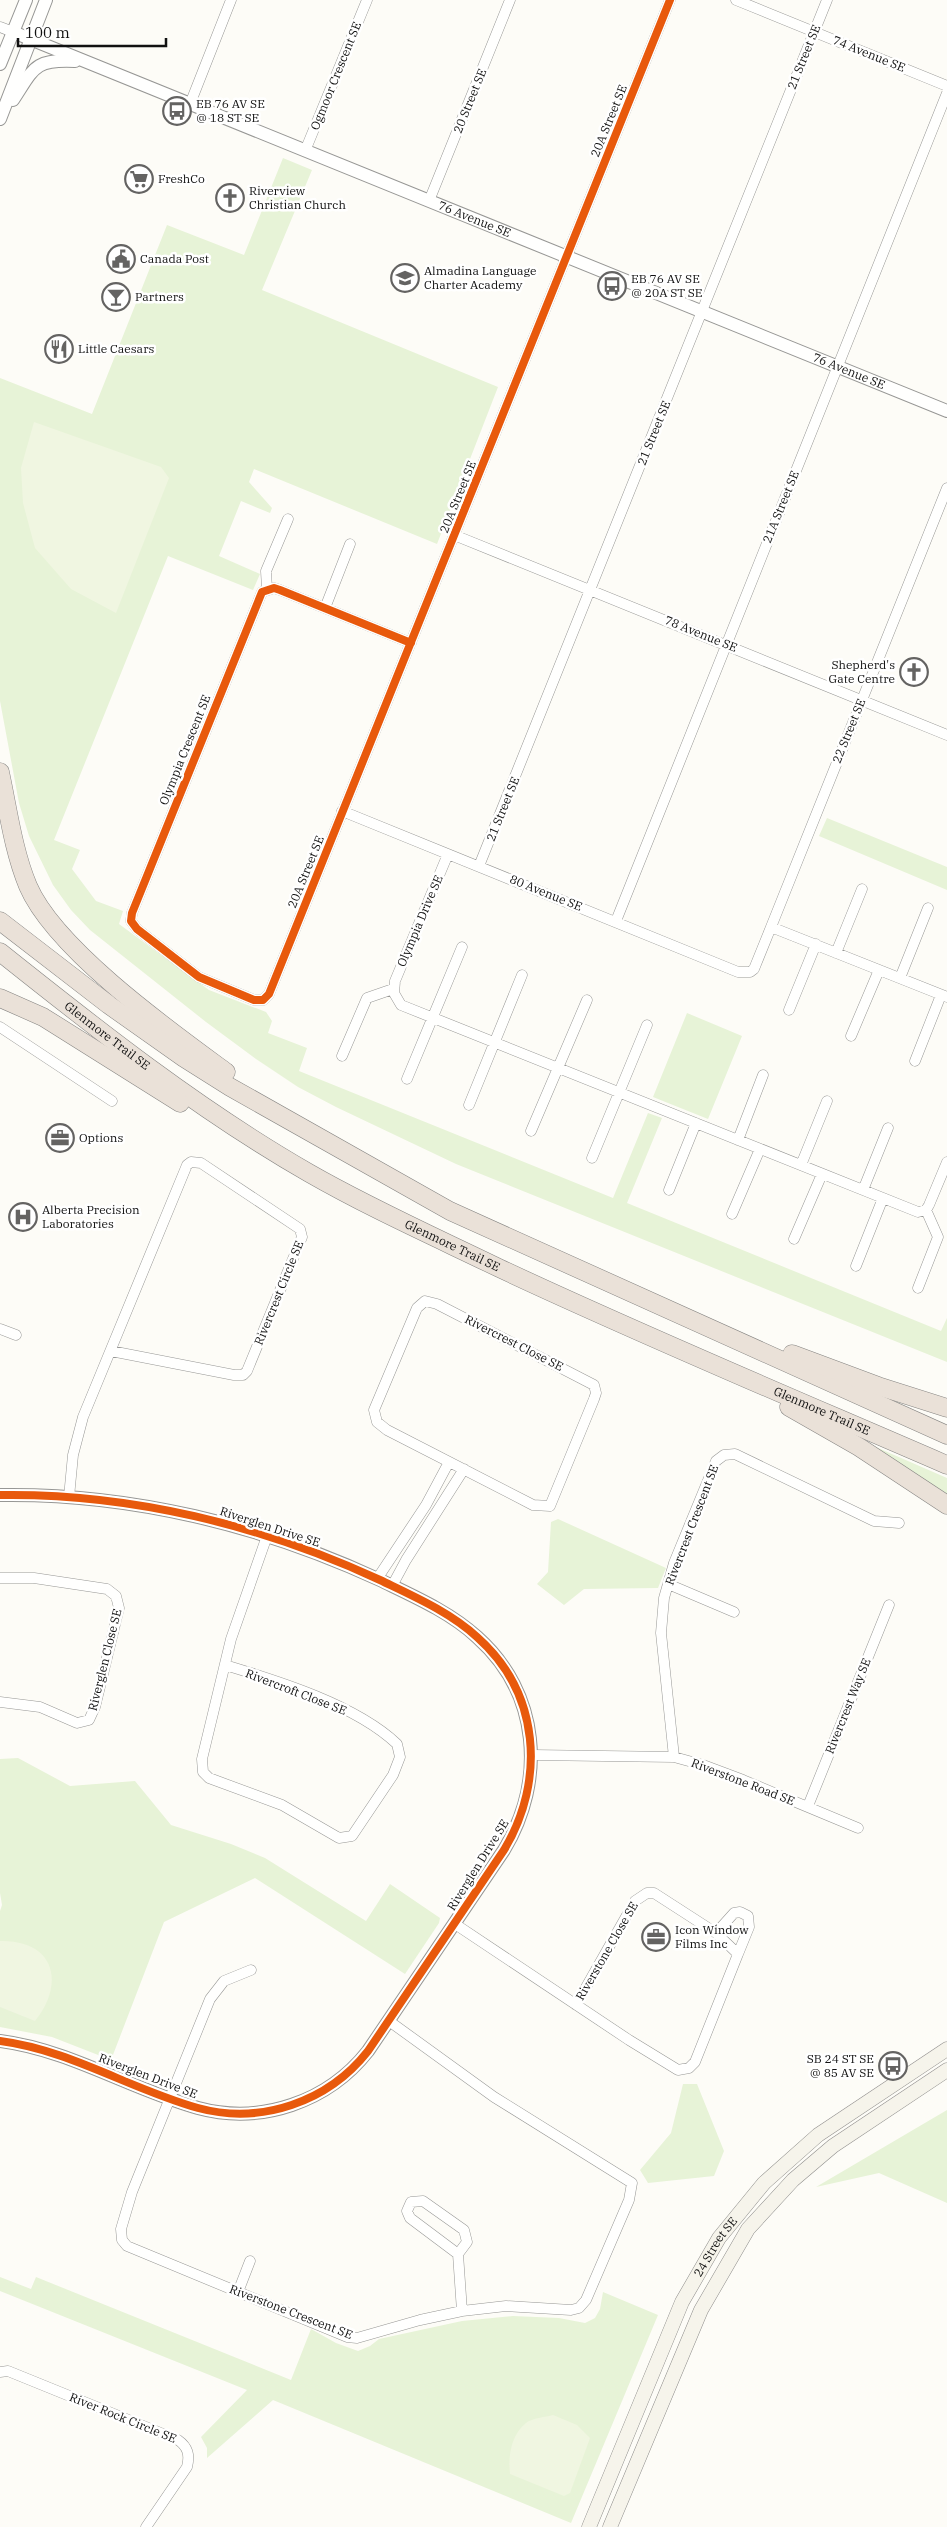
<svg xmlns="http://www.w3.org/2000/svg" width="947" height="2527" font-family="'IBM Plex Serif',serif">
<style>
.green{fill:#e7f3d7}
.pitch{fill:#f0f6e1}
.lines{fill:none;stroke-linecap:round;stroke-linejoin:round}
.minor-casing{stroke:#979795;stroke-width:11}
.tertiary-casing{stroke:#979795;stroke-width:14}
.secondary-casing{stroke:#8e8d8b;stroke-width:15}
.motorway-casing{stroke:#858482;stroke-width:19}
.minor{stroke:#fffffe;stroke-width:10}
.tertiary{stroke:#fffffe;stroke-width:12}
.secondary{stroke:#f6f4eb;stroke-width:14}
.motorway{stroke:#eae1d8;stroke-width:18}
.cycleway-casing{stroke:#fff;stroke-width:11}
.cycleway{stroke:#e8590c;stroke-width:8}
.labels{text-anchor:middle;stroke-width:5;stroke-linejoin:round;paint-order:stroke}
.street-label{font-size:12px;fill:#111;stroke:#fff}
.poi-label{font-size:12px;fill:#111;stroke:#fff;text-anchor:start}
</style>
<rect width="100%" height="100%" fill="#fdfcf7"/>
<path class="green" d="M283 158 312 170 262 290 498 387 437 544 254 469 249 482 272 508 270 513 241 501 219 556 260 574 253 590 168 556 54 840 80 850 72 869 96 901 123 911 119 924 209 990 266 1012 272 1021 268 1033 307 1048 299 1071 613 1198 648 1113 662 1118 627 1203 941 1331 947 1318V1362L456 1164 336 1107 298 1087 256 1059 206 1022 90 930 71 910 53 885 29 836 19 803 0 701V378L92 414 167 225 244 255Z
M827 818 947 867V890L819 836Z
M687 1013 742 1036 708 1119 653 1097Z
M862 1441 947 1478V1501Z
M558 1519 666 1568 658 1588 584 1589 564 1605 537 1584 548 1572 551 1522Z
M18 1758 70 1786 135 1781 171 1825 231 1844 265 1858 366 1921 390 1884 440 1918 439 1923 405 1974 255 1878 164 1922 111 2060 52 2037 0 2027V1911L2 1905 0 1893V1759Z
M683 2084H697L724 2151 714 2176 648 2183 640 2170 671 2133Z
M947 2110V2203L879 2173 816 2187Z
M0 2277 31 2289 36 2277 291 2380 311 2329 336 2343 358 2351 370 2346 379 2339 462 2321 513 2316 559 2318 585 2323 595 2318 600 2309 603 2292 658 2315 571 2523 273 2400 207 2458V2448L201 2437 247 2390 0 2291Z"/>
<path class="pitch" d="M34 422 161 467 169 478 116 613 71 589 35 548 23 503 21 468Z
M0 1941C54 1940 66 1982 35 2021L0 2007Z
M553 2415 577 2425 590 2438 570 2493 564 2496 510 2474C508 2456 511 2435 526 2423 532 2418 546 2417 553 2415Z"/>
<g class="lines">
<defs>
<path id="minor" d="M736 0 947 86
M0 27 13 32
M190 104 231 0
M305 151 367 0
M429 201 510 0
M454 535 947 735
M267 589 266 571 288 519
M325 608 350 544
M411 643 280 590 274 588 262 592 132 913 131 921 137 929 199 977 254 1000H263L269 994 670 0
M342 811 738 972H750L754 969 771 927 947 488
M448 854 395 981 394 993 401 1005 918 1212 926 1210 929 1205 947 1162
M479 866 827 0
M616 921 947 93
M771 927 947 997
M836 953 862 889
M900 978 928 908
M789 1010 816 944
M0 1027 112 1101
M851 1036 879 970
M342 1056 367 998 393 989
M915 1061 941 995
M407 1079 462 947
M469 1105 522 975
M531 1131 587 1000
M738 1140 763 1075
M592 1158 647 1025
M801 1165 827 1101
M669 1190 696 1123
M863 1190 888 1128
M732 1214 760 1149
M794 1239 822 1174
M856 1266 883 1198
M918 1288 938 1237 926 1210
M425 1301 437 1304 594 1385 596 1393 594 1399 550 1506 533 1505 387 1430 377 1422 374 1410 417 1308Z
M0 1329 16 1335
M69 1497 73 1455 83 1417 187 1165 191 1162 201 1163 300 1229 302 1237 247 1371 243 1375H234L111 1351
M0 1578H34L107 1589 116 1596 119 1608 95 1707 89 1720 77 1723 40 1707 0 1702
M377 1579 426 1505 449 1462
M668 1584 734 1612
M392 1586 406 1560 464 1469
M225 1665C278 1681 356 1705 397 1744L400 1757 393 1775 352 1836 339 1838 282 1805 209 1778 203 1772 202 1759 231 1639 267 1536
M533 1755 674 1757 703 1765 743 1780 858 1828
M674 1757 661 1633 664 1598 674 1563 716 1461 724 1455 735 1454 874 1521 899 1523
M808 1806 889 1605
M455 1924 629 2040 678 2070 689 2068 695 2062 738 1954 716 1933 654 1893H647L635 1901 576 2005
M716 1933 734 1913 740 1912 748 1916 749 1927 738 1954
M251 1970 224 1981 210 1999 132 2192 121 2229 122 2240 127 2246 347 2337 357 2338 420 2320 462 2311 506 2306 571 2310 579 2308 586 2300 629 2200 632 2183 494 2097 389 2021
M458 2254 467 2242 464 2230 423 2201 411 2202 407 2211 410 2218 458 2254 462 2311
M238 2292 250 2261
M0 2372 8 2371 178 2440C188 2447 190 2455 187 2467L146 2527"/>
<g id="tertiary">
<path id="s1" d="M13 32 947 411"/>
<path d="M0 64 26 0"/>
<path d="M13 100C34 68 34 59 75 61"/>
<path d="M0 119 46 0"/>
<path d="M0 1495C131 1493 261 1525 380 1580 413 1596 450 1612 477 1637 540 1693 546 1780 504 1850L368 2051C328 2102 261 2125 198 2108 130 2089 70 2050 0 2041"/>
</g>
<g id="secondary">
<path id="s2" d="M589 2527 682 2302 719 2238 764 2183 818 2135 947 2049"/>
<path d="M610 2527 701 2310 748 2229 793 2180 833 2146 947 2070"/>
</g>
<g id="motorway">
<path d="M0 772C8 809 13 850 28 886 55 949 170 1031 226 1072"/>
<path d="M0 921 109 1005 184 1058 230 1087 450 1211 947 1435"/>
<path id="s3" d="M0 952C99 1031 199 1110 309 1173 370 1208 435 1237 499 1268 646 1337 797 1400 947 1465"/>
<path d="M0 998 43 1017 180 1103"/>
<path d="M792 1354 878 1386 947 1408"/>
<path d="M789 1407 859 1447 947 1505"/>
</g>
</defs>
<use href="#minor" class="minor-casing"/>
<use href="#tertiary" class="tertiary-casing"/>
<use href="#secondary" class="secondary-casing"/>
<use href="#motorway" class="motorway-casing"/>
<use href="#minor" class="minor"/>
<use href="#tertiary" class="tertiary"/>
<use href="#secondary" class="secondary"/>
<use href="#motorway" class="motorway"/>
<defs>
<path id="cycleway" d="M411 643 280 590 274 588 262 592 132 913 131 921 137 929 199 977 254 1000H263L269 994 670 0
M0 1495C131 1493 261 1525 380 1580 413 1596 450 1612 477 1637 540 1693 546 1780 504 1850L368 2051C328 2102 261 2125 198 2108 130 2089 70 2050 0 2041"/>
</defs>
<use href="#cycleway" class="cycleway-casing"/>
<use href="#cycleway" class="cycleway"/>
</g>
<defs>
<symbol id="bus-ring" viewBox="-11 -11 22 22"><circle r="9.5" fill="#fff" stroke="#646362" stroke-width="1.5"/><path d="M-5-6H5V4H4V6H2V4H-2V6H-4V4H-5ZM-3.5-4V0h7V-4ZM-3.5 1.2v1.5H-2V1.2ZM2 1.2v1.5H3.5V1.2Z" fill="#646362"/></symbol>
<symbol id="supermarket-ring" viewBox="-11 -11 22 22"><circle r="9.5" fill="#fff" stroke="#646362" stroke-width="1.5"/><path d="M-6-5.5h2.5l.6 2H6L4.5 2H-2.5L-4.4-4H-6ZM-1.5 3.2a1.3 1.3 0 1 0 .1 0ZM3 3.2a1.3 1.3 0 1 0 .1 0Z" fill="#646362"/></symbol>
<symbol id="church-ring" viewBox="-11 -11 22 22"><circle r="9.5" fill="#fff" stroke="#646362" stroke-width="1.5"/><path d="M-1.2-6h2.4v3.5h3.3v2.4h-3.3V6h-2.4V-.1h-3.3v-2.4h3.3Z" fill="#646362"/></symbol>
<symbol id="civic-ring" viewBox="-11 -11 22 22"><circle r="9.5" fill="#fff" stroke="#646362" stroke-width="1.5"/><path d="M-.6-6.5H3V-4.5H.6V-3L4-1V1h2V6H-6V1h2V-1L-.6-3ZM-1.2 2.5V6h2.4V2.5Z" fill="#646362"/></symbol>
<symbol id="school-ring" viewBox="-11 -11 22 22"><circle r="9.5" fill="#fff" stroke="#646362" stroke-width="1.5"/><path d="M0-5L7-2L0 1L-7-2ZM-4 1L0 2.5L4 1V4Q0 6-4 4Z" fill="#646362"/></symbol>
<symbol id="bar-ring" viewBox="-11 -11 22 22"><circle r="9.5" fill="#fff" stroke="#646362" stroke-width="1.5"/><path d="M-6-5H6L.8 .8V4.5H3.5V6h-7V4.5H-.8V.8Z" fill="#646362"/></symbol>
<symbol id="restaurant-ring" viewBox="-11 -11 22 22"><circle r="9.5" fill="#fff" stroke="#646362" stroke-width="1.5"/><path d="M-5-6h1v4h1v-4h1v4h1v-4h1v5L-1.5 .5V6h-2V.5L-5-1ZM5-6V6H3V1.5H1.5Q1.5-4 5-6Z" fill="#646362"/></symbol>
<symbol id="office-ring" viewBox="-11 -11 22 22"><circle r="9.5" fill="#fff" stroke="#646362" stroke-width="1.5"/><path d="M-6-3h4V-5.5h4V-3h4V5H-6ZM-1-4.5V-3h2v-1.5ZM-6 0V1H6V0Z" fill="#646362"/></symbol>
<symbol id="hospital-ring" viewBox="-11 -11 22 22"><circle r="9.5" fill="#fff" stroke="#646362" stroke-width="1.5"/><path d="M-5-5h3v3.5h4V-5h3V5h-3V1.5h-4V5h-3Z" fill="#646362"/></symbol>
</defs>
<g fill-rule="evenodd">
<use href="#bus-ring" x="161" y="95" width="32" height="32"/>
<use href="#supermarket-ring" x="123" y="163" width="32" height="32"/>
<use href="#church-ring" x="214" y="182" width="32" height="32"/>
<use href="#civic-ring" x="105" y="243" width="32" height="32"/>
<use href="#school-ring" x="389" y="262" width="32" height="32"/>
<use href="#bus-ring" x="596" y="270" width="32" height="32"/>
<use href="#bar-ring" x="100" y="281" width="32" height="32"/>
<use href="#restaurant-ring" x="43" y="333" width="32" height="32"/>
<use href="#church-ring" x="898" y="656" width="32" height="32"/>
<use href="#office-ring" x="44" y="1122" width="32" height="32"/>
<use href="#hospital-ring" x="7" y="1201" width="32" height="32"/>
<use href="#office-ring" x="640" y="1921" width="32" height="32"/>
<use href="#bus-ring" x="877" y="2050" width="32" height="32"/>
</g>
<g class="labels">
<g class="street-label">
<text transform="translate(869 54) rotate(22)" y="4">74 Avenue SE</text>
<text transform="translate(804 57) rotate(-68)" y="4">21 Street SE</text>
<text transform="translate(336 76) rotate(-68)" y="4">Ogmoor Crescent SE</text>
<text transform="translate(470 101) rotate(-68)" y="4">20 Street SE</text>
<text transform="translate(609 121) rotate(-68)" y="4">20A Street SE</text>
<text dy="4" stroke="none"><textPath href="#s1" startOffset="498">76 Avenue SE</textPath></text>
<text dy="4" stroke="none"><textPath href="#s1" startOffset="902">76 Avenue SE</textPath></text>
<text transform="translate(654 433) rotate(-68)" y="4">21 Street SE</text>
<text transform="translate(458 497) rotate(-68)" y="4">20A Street SE</text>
<text transform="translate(781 507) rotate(-68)" y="4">21A Street SE</text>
<text transform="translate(701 634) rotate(22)" y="4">78 Avenue SE</text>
<text transform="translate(849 731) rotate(-68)" y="4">22 Street SE</text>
<text transform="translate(185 750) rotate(-68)" y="4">Olympia Crescent SE</text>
<text transform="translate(503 809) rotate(-68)" y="4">21 Street SE</text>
<text transform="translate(306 872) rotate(-68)" y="4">20A Street SE</text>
<text transform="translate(546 893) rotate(22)" y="4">80 Avenue SE</text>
<text transform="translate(420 921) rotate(-67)" y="4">Olympia Drive SE</text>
<text dy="4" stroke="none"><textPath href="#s3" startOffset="136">Glenmore Trail SE</textPath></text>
<text dy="4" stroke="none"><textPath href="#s3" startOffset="541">Glenmore Trail SE</textPath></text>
<text transform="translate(279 1293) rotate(-68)" y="4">Rivercrest Circle SE</text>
<text transform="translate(514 1343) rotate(27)" y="4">Rivercrest Close SE</text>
<text dy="4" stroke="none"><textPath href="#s3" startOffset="946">Glenmore Trail SE</textPath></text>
<text transform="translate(692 1525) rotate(-69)" y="4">Rivercrest Crescent SE</text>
<text transform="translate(270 1527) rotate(18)" y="4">Riverglen Drive SE</text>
<text transform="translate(105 1660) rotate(-76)" y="4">Riverglen Close SE</text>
<text transform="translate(296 1692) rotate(21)" y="4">Rivercroft Close SE</text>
<text transform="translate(848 1706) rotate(-68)" y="4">Rivercrest Way SE</text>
<text transform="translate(743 1782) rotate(21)" y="4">Riverstone Road SE</text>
<text transform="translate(478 1865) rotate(-58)" y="4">Riverglen Drive SE</text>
<text transform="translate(607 1951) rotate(-60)" y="4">Riverstone Close SE</text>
<text transform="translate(148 2076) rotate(21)" y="4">Riverglen Drive SE</text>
<text dy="4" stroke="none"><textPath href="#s2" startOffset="308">24 Street SE</textPath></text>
<text transform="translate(291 2312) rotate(21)" y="4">Riverstone Crescent SE</text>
<text transform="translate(123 2418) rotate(22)" y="4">River Rock Circle SE</text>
</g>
<g class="poi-label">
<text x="196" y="108">EB 76 AV SE<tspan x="196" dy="14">@ 18 ST SE</tspan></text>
<text x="158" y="183">FreshCo</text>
<text x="249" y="195">Riverview<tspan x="249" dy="14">Christian Church</tspan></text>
<text x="140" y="263">Canada Post</text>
<text x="424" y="275">Almadina Language<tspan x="424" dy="14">Charter Academy</tspan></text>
<text x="631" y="283">EB 76 AV SE<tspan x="631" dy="14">@ 20A ST SE</tspan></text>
<text x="135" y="301">Partners</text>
<text x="78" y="353">Little Caesars</text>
<text x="895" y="669" text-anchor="end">Shepherd's<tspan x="895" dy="14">Gate Centre</tspan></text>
<text x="79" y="1142">Options</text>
<text x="42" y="1214">Alberta Precision<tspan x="42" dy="14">Laboratories</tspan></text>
<text x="675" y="1934">Icon Window<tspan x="675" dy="14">Films Inc</tspan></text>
<text x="874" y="2063" text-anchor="end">SB 24 ST SE<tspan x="874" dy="14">@ 85 AV SE</tspan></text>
</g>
</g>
<path d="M18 38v8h148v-8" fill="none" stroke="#111111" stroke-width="2.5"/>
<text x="25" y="38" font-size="15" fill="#111111" stroke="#ffffff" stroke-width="4" paint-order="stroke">100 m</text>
</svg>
